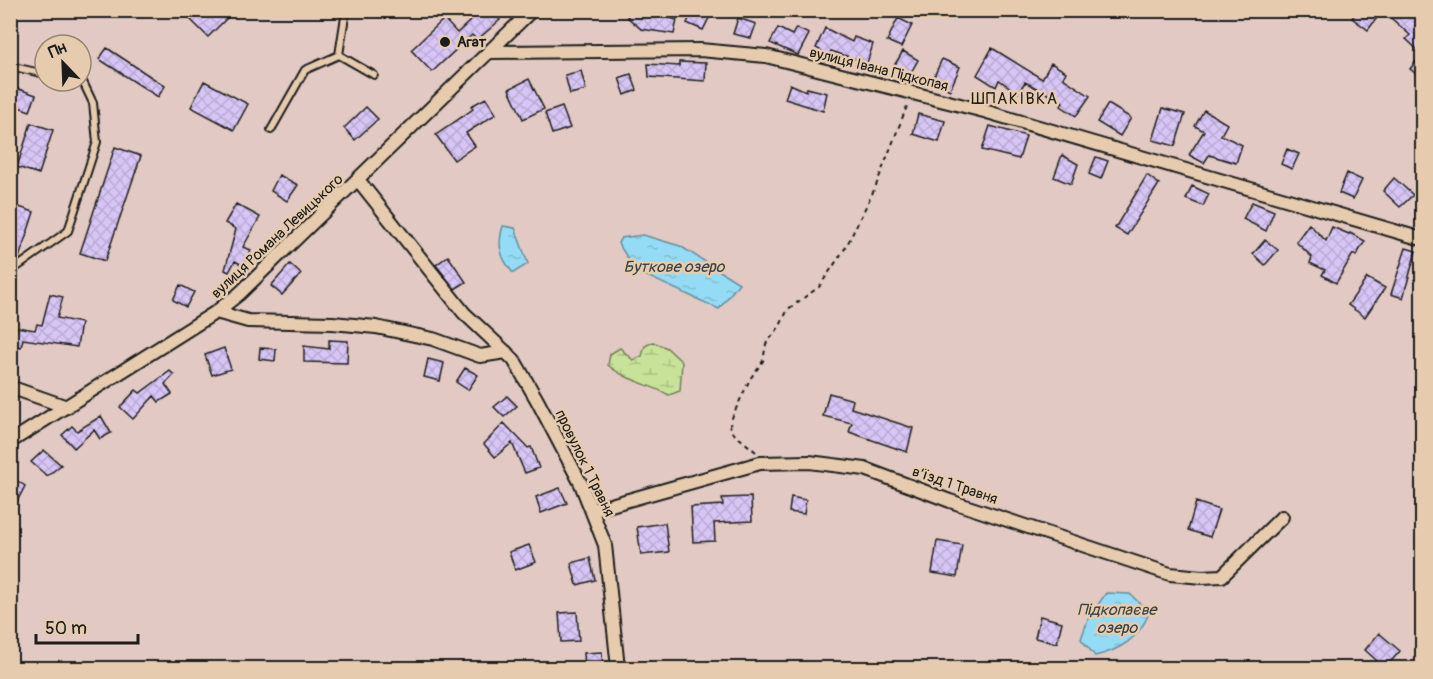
<svg xmlns="http://www.w3.org/2000/svg" width="1433" height="679" font-family="Pangolin,sans-serif">
<style>
.wetland{fill:url(#wetland-marsh);stroke:#727f5a;stroke-width:1.5}
.water{fill:url(#water-ripples);stroke:#648f9e;stroke-width:1.5}
.building{fill:url(#building-cross-hatch);stroke:#1c1c1c;stroke-width:1.5}
.lines{fill:none;stroke-linecap:round;stroke-linejoin:round}
.lane-casing{stroke:#1c1c1c;stroke-width:10}
.street-casing{stroke:#1c1c1c;stroke-width:16}
.path{stroke:#1c1c1c;stroke-width:2;stroke-dasharray:4.5 4.5;stroke-linecap:butt}
.lane{stroke:#e7cbae;stroke-width:6}
.street{stroke:#e7cbae;stroke-width:12}
.poi-dot{fill:#1c1c1c;stroke:#e7cbae;stroke-width:2}
.labels{text-anchor:middle;stroke-width:5;stroke-linejoin:round;paint-order:stroke}
.poi-label{font-size:15px;font-weight:bold;fill:#1c1c1c;stroke:#e7cbae;text-anchor:start}
.street-label{font-size:15px;fill:#1c1c1c;stroke:#e7cbae}
.neighbourhood-label{font-size:16px;letter-spacing:1.5px;fill:#1c1c1c;stroke:#e7cbae}
.water-label{font-size:16px;font-style:italic;fill:#344247;stroke:#e7cbae}
</style>
<defs>
<pattern id="wetland-marsh" width="20" height="14" patternUnits="userSpaceOnUse" patternTransform="scale(1.5)"><rect width="20" height="14" fill="#c8e299"/><path d="M1 5h8M5 5V1M11 12h8M15 12V8" fill="none" stroke="#abc183"/></pattern>
<pattern id="water-ripples" width="26" height="14" patternUnits="userSpaceOnUse" patternTransform="scale(1.5)"><rect width="26" height="14" fill="#94dcf5"/><path d="M2 4q2-2 4 0t4 0M15 11q2-2 4 0t4 0" fill="none" stroke="#7fbcd1"/></pattern>
<pattern id="building-cross-hatch" width="8" height="8" patternUnits="userSpaceOnUse" patternTransform="scale(1.5)"><rect width="8" height="8" fill="#d8c5f6"/><path d="M0 0l8 8M0 8l8-8" fill="none" stroke="#b9a9d2"/></pattern>
</defs>
<rect width="100%" height="100%" fill="#e2c9c4"/>
<filter id="ink" filterUnits="userSpaceOnUse"><feTurbulence type="fractalNoise" baseFrequency=".0167" numOctaves="2"/><feDisplacementMap in="SourceGraphic" scale="12" xChannelSelector="R" yChannelSelector="G"/><feConvolveMatrix kernelMatrix="1 2 1 2 8 2 1 2 1" color-interpolation-filters="sRGB"/></filter>
<g filter="url(#ink)">
<path class="wetland" d="M653 342 667 348 682 362 680 391 669 395C649 384 625 380 608 365L610 354 620 348 633 360 642 356 645 346Z"/>
<path class="water" d="M503 226 515 228 528 264 513 273C500 257 497 246 503 226Z
M643 235 680 246 739 283 719 309 636 271 618 243 621 238Z
M1106 593 1130 594 1149 613C1139 638 1121 650 1095 656L1081 639 1088 619Z"/>
<path class="building" d="M181 10H221L228 17 208 37Z
M482 10H492L500 20 477 40 472 35 432 72 411 50 444 19 457 33Z
M633 10H659L656 14 677 20 674 34 641 29 627 17Z
M693 10H713L703 30 687 23Z
M1358 10H1374L1379 15 1368 30 1352 18Z
M1382 10H1407L1421 24 1422 22V79L1410 69 1422 54 1406 39 1410 35Z
M738 18 756 24 751 38 733 34Z
M898 18 912 25 901 47 887 41Z
M778 28 792 35 796 28 809 34 798 55 770 43Z
M825 28 852 42 854 37 873 44 867 63 831 51 829 55 816 48Z
M107 48 165 86 158 97 99 59Z
M992 48 1042 79 1051 63 1066 72 1063 78 1090 96 1076 116 1061 106 1063 102 1025 82 1018 93 999 80 996 87 977 75Z
M903 51 918 60 910 74 894 66Z
M942 59 960 67 950 90 932 81Z
M679 62 706 63 705 81 649 77 648 64 679 66Z
M581 71 586 90 570 94 565 75Z
M631 74 637 90 625 95 619 78Z
M529 79 544 109 523 119 509 89Z
M204 81 248 104 234 130 191 107Z
M790 84 806 91 807 88 827 93 823 111 785 99Z
M10 86 36 95 30 111 10 104Z
M486 98 496 114 466 133 475 146 454 160 436 135 473 109 471 106Z
M1108 104 1131 118 1120 136 1097 122Z
M366 107 378 119 355 140 344 128Z
M562 107 570 128 552 134 545 113Z
M1163 108 1185 114 1175 146 1153 140Z
M1204 110 1227 124 1221 135 1242 145 1236 163 1209 155 1204 163 1189 155 1204 131 1195 126Z
M918 114 945 121 939 142 913 134Z
M31 123 53 130 39 174 17 167Z
M990 126 1026 136 1019 159 982 150Z
M115 147 141 156 105 261 80 253Z
M1287 149 1299 154 1292 169 1281 164Z
M1062 155 1078 164 1071 184 1054 177Z
M1096 157 1108 161 1101 179 1089 174Z
M1347 173 1362 180 1353 199 1339 193Z
M279 175 298 185 287 201 271 191Z
M1147 175 1159 184 1127 235 1115 228Z
M1394 178 1413 195 1400 207 1383 191Z
M1192 186 1209 194 1203 206 1186 199Z
M1252 202 1274 211 1266 231 1243 219Z
M10 204 34 212 19 258 10 255Z
M236 204 260 217 243 247 251 250 244 266 235 261 229 272 225 270 236 229 225 223Z
M1309 224 1326 241 1332 227 1349 234 1350 233 1365 241 1356 256 1353 254 1336 283 1322 275 1325 270 1310 263 1312 257 1296 242Z
M1265 240 1278 250 1265 265 1253 254Z
M1406 248 1416 251 1403 298 1391 294Z
M448 256 466 282 455 289 436 265Z
M290 264 301 274 282 295 271 286Z
M1367 278 1385 288 1365 317 1348 305Z
M180 285 194 292 186 307 173 300Z
M50 294 63 297 57 318 81 323 77 347 23 339 21 347 10 344V326L35 330 37 324 42 325Z
M329 340 348 341 347 363 304 362V346L329 349Z
M224 348 231 369 212 375 205 355Z
M260 348 276 349 275 361 259 359Z
M428 359 444 363 440 381 424 377Z
M465 368 478 375 468 390 456 382Z
M170 371 174 375 165 384 172 394 159 402 154 396 133 419 120 407 136 390 140 393Z
M829 393 853 400 851 408 913 428 907 452 849 432 852 423 823 416Z
M507 396 517 406 504 417 494 407Z
M101 416 111 433 100 439 94 430 74 448 62 435 72 426 77 431Z
M504 423 528 448 531 447 539 468 525 473 512 443 495 457 484 444Z
M44 450 61 465 47 476 31 462Z
M10 476 25 486 10 515Z
M560 488 567 503 541 513 536 497Z
M751 497 752 521 714 523 715 541 693 542 691 507 723 505 722 498Z
M791 497 806 500 804 514 789 512Z
M1196 502 1219 510 1210 537 1188 530Z
M665 523 669 552 641 555 637 527Z
M937 541 962 545 957 577 932 573Z
M529 545 536 562 515 570 509 552Z
M590 558 595 580 577 585 571 563Z
M577 612 579 641 561 642 559 613Z
M1040 616 1062 622 1057 643 1035 638Z
M1379 633 1400 651 1385 668 1365 650Z
M602 652 603 669H585L584 653Z"/>
<g class="lines">
<defs>
<path id="lane" d="M346 10 339 55 374 75
M10 66 45 74
M271 130 305 70 339 55
M10 272 68 231 97 142 93 103 83 82 77 81"/>
<path id="street" d="M491 52 700 50 766 56 984 111 1422 239
M359 181 464 313 514 360 537 400 581 484 605 545 618 668
M216 312 248 321 332 323 376 327 433 339 480 356 506 352
M10 387 67 407
M10 442 216 312 239 294 532 10
M593 510 760 463 809 462 865 469 950 501 1170 574 1202 577 1222 576 1282 517"/>
</defs>
<use href="#lane" class="lane-casing"/>
<use href="#street" class="street-casing"/>
<path class="path" d="M756 452 732 432 730 425 733 415 750 379 763 361 766 344 780 326 788 309 819 287 846 247 875 188 907 106"/>
<use href="#lane" class="lane"/>
<use href="#street" class="street"/>
</g>
</g>
<circle class="poi-dot" cx="445" cy="42" r="6"/>
<g class="labels">
<g class="poi-label">
<text x="457" y="47">Агат</text>
</g>
<g class="street-label">
<text transform="translate(879 69) rotate(14)" y="5">вулиця Івана Підкопая</text>
<text transform="translate(277 236) rotate(-43)" y="5">вулиця Романа Левицького</text>
<text transform="translate(585 463) rotate(64)" y="5">провулок 1 Травня</text>
<text transform="translate(955 485) rotate(19)" y="5">в’їзд 1 Травня</text>
</g>
<g class="neighbourhood-label">
<text x="1015" y="104">ШПАКІВКА</text>
</g>
<g class="water-label">
<text x="674" y="272">Буткове озеро</text>
<text x="1117" y="615">Підкопаєве<tspan x="1117" dy="18">озеро</tspan></text>
</g>
</g>
<rect width="1433" height="679" fill="none" stroke="#e7cbae" stroke-width="36"/>
<rect x="18" y="18" width="1397" height="643" fill="none" stroke="#1c1c1c" stroke-width="2" filter="url(#ink)"/>
<g transform="translate(63 63) rotate(337)"><circle r="28" fill="#e7cbae" stroke="#968574" stroke-width="1.5"/>
<path d="M0-4.5L10 22L0 15L-10 22Z" fill="#1c1c1c"/>
<text y="-9" font-size="16" font-weight="bold" text-anchor="middle" fill="#1c1c1c">Пн</text>
</g>
<path d="M36 634v9h102v-9" fill="none" stroke="#1c1c1c" stroke-width="3"/>
<text x="45" y="634" font-size="18" fill="#1c1c1c" stroke="#e7cbae" stroke-width="4.5" paint-order="stroke">50 m</text>
</svg>
